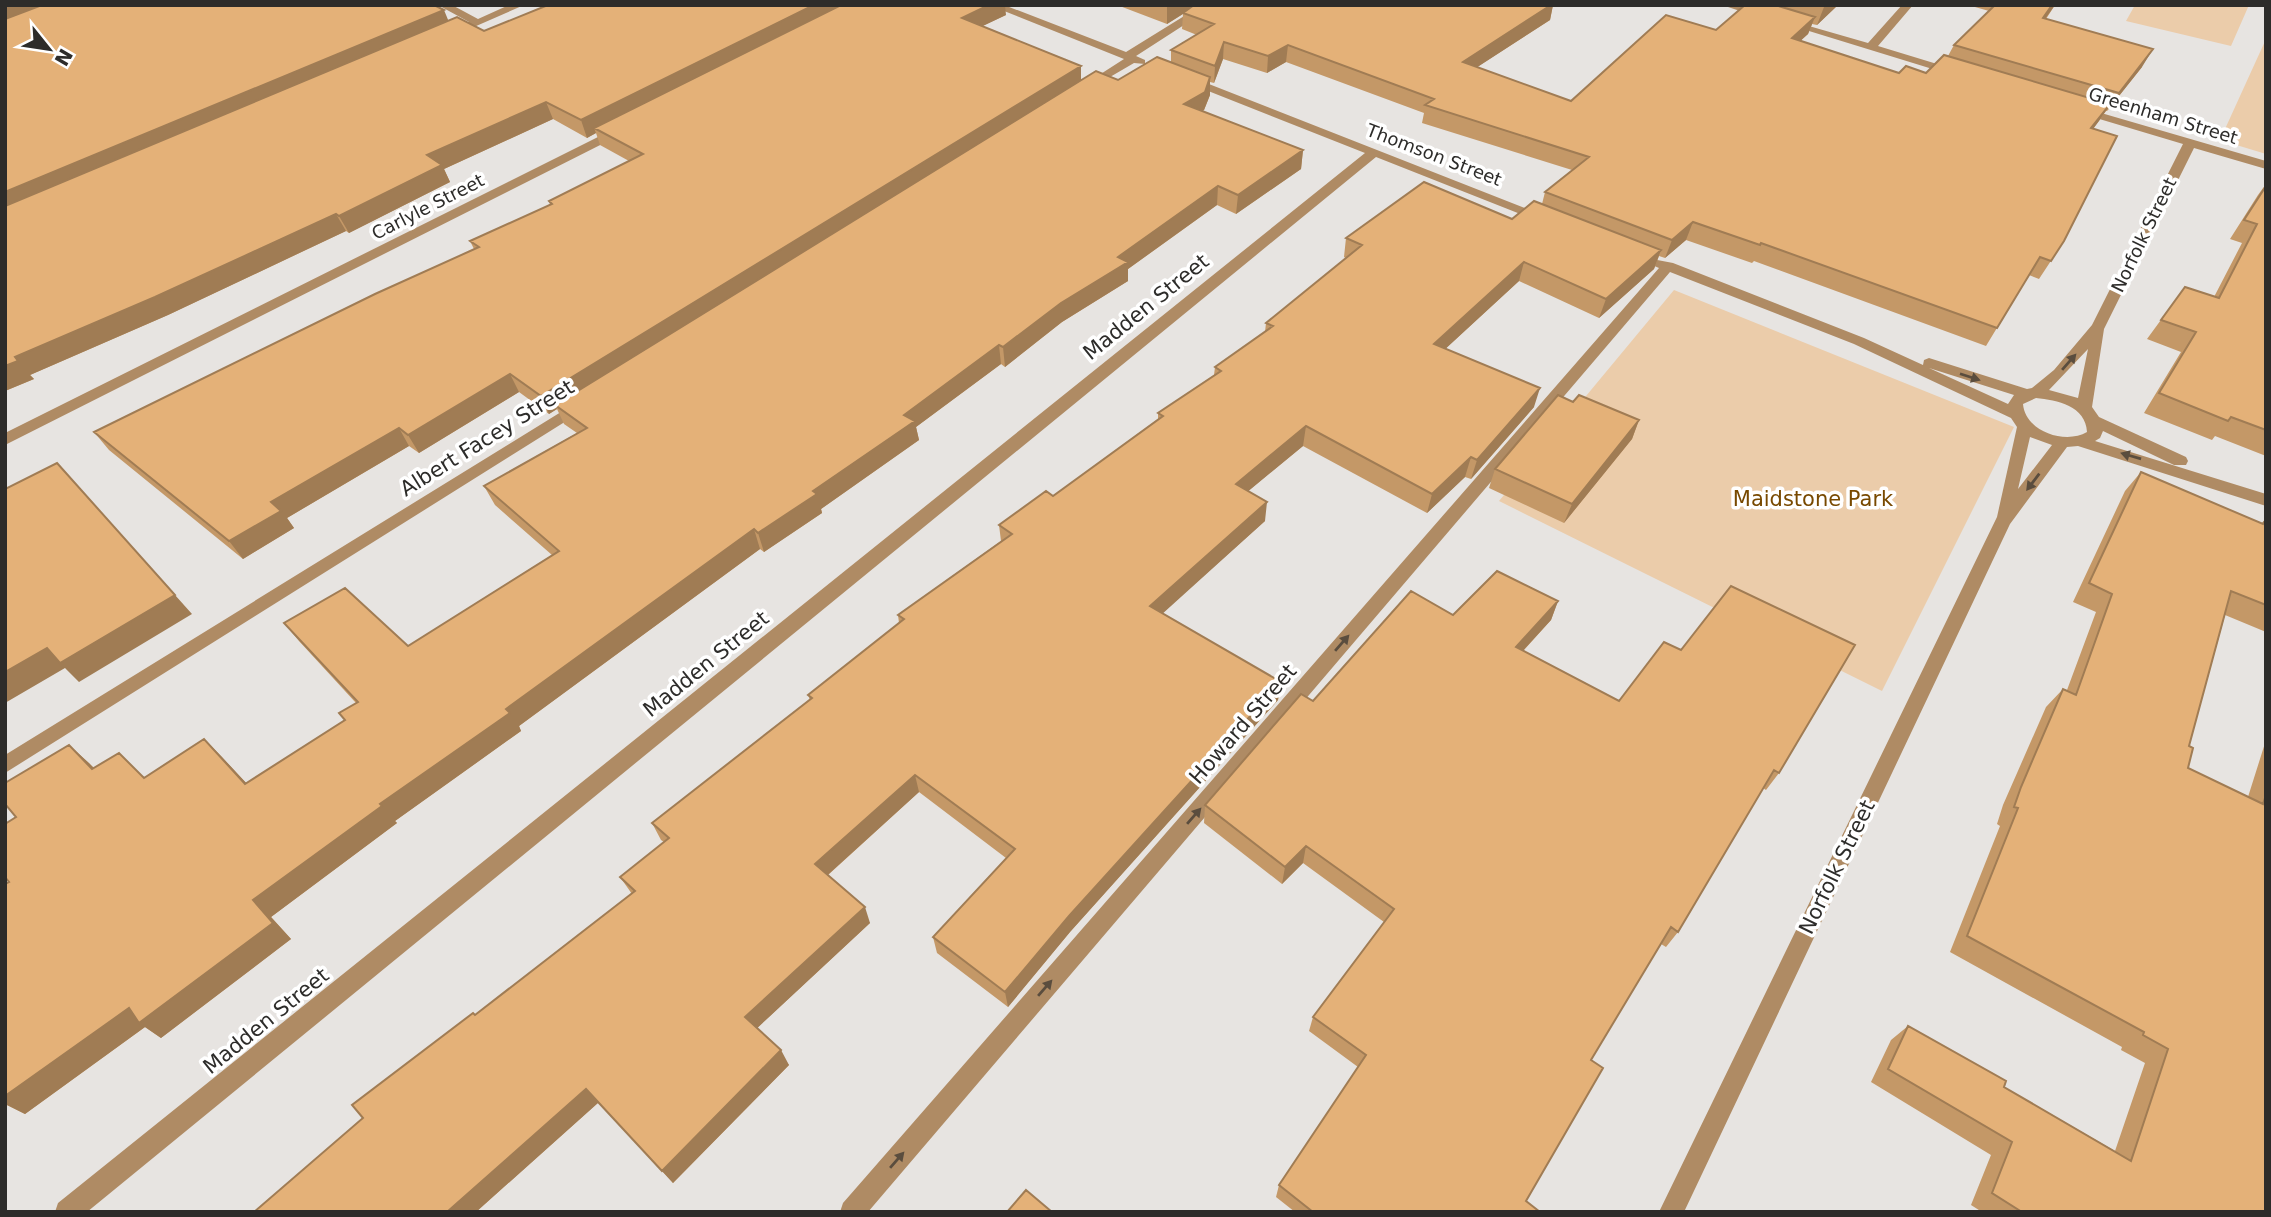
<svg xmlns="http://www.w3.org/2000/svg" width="2271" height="1217" font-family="'DejaVu Sans',sans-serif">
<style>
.green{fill:#ebccaa}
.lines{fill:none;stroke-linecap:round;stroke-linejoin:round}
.minor{fill:#af8b64;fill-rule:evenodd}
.wall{fill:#c49867}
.shaded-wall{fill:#a07c54}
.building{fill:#e4b178;stroke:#a07c54;stroke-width:2}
.oneway{fill:#5a4d3e}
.labels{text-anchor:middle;stroke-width:7;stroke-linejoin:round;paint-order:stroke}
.far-street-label{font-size:18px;fill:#2d2c2a;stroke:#fff}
.street-label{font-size:21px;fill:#2d2c2a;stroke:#fff}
.park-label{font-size:21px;fill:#784900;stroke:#fff}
</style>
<rect width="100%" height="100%" fill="#e7e4e1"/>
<path class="green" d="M2135 5H2249L2231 46 2126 21Z
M2266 39V154L2220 140Z
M1674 290 2014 427 1882 691 1499 501Z"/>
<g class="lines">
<path class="minor" d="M438 5H452L478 19 509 5H524L451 37 447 36V32L469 22Z
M989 5H1004L1126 52 1202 5H1215L1136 56 1145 60V64L1134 63 1086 91 1080 88 1082 86 1124 59Z
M1722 5H1739L1766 15 1761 18Z
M1902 5H1913L1878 46 1960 71V75H1952L1783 23 1788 20 1868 43Z
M1183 77H1191L1550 218 1543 222 1538 221 1376 157 87 1212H55L58 1203 1365 153 1183 81Z
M2076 108H2084L2266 161V169L2194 148 2104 329 2092 407 2099 417 2186 457 2188 461 2186 465H2174L2103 431 2100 438 2095 441 2266 494V506L2078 446 2067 447 2010 524 1684 1212H1659L1997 517 2017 427 2011 418 1854 344 1670 272 868 1212H840L843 1203 1659 268 1652 265V259L1673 263 1864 338 1923 365 1924 360 1929 358 2027 389 2032 388 2054 370 2092 325 2183 144 2076 112ZM2088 349 2078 398 2049 390ZM1929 368 2014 395 2008 404ZM2036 398C2057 400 2086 406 2087 432 2065 445 2025 431 2023 404ZM2030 437 2052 445 2018 489Z
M618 127 622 128V134L5 445V433Z
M582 399 587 400 590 404 587 408 5 773V755Z"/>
</g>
<path class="wall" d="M1117 5H1553L1550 20 1477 67 1571 101 1716 30 1745 5H1838L1817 25 1812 24 1808 34 1800 41 1899 73H1926L1948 56 1954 45 1989 11 1975 7 1976 5H2055L2046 19 2142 67 2107 111H2106L2093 129 2064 241 2039 279 2029 275 1986 346 1754 261 1752 263 1686 240 1665 258 1659 256 1654 269 1599 318 1519 281 1445 349 1534 407 1471 479 1465 477 1427 513 1303 446 1248 491 1265 521 1162 613 1281 682 1278 700 1070 932 1008 1007 937 953 933 937 1006 858 919 792 828 875 870 923 757 1028 789 1065 673 1183 599 1102 476 1212H254L363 1118 475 1015 632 894 620 877 664 842 661 840 652 823 810 700 808 695 899 623 898 615 1001 541 999 525 1053 496 1158 419V413L1214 375 1215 367 1265 332 1266 323 1346 258 1344 257 1346 238 1512 219 1542 204 1545 192 1572 170 1422 123 1424 113 1286 62 1267 73 1223 59 1214 83 1210 82V95L1204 110 1202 111 1303 150 1301 169 1236 214 1217 205 1128 269V281L1062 322 1005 367 1001 364 916 427 919 440 821 509 822 513 764 552 760 549 519 726 521 731 395 821 397 823 271 917 291 939 161 1038 145 1027 25 1114 5 1104V884L9 882 16 817 69 745 94 768 145 777 204 739 246 783 345 720 356 703 299 641 284 623 408 646 552 555 495 505 484 486 577 433 564 424 557 409 549 414 519 392 419 453 409 446 287 518 294 528 243 559 109 450 94 432 474 249 470 241 550 205 549 201 629 161 600 145 596 133 587 138 553 119 444 169 450 182 349 233 346 231 168 315 30 375 34 379 5 391 448 21 484 31 1006 15 982 26 1081 81 1118 80 1171 62V50L1197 35 1182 29 1183 14 1167 24Z
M2266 184V456L2215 436 2212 440 2144 413 2181 352 2147 339 2185 287 2214 297 2242 243 2230 239 2258 195Z
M1573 402 1639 420 1632 439 1564 523 1489 488 1495 469Z
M2141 472 2262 524 2264 522 2266 523V632L2225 615 2189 746 2188 768 2248 797 2266 740V1212H1982L1971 1205 1991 1155 1871 1082 1891 1040 1908 1026 2004 1087 2115 1151 2145 1063 2121 1050 2122 1047 1950 952 2000 826 1997 824 2003 805 2046 707 2063 689 2067 690 2096 612 2073 602 2125 491Z
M1558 601 1551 620 1523 651 1619 701 1779 773 1766 790 1763 788 1678 932 1666 947 1661 944 1591 1060 1526 1201 1540 1212H1295L1276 1197 1279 1185 1358 1067 1309 1031 1313 1017 1384 922 1303 863 1282 884 1204 823 1205 805 1313 701 1453 615Z"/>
<path class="shaded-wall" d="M9 5H66L5 27V6Z
M814 5H851L594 128 596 133 587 138 581 120Z
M989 5H1005L1006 15 964 35 962 18Z
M1170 5H1197L1167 24V7Z
M1551 5H1553L1550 20 1459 79 1463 62Z
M1826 5H1838L1817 25 1824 7Z
M2052 5H2055L2033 36 2043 18Z
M444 10 451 27 5 215V192Z
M1815 17 1808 34 1785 55 1792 38Z
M1224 42 1223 59 1214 83 1215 66Z
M1288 45 1286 62 1267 73 1268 56Z
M2153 49 2142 67 2107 111 2119 93Z
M1081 66V83L555 405 557 409 549 414 541 396Z
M1210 77V95L1204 110 1183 122 1184 104Z
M546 102 553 119 444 169 450 182 349 233 339 216 427 155Z
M2110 104 2099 121 2080 146 2091 128Z
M1303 150 1301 169 1236 214 1238 195Z
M1218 186 1217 205 1128 269V281L1062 322 1005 367 1003 347 1118 257Z
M336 214 346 231 168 315 30 375 34 379 5 391V366L15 357Z
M1693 222 1686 240 1665 258 1672 240Z
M1661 250 1654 269 1599 318 1606 299Z
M1524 262 1519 281 1429 364 1434 344Z
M999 345 1001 364 916 427 919 440 821 509 822 513 764 552 758 533 813 491 904 415Z
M510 374 519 392 419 453 408 435Z
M1540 388 1534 407 1471 479 1477 460Z
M1639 420 1632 439 1564 523 1572 504Z
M1306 426 1303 446 1234 503 1236 484Z
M399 428 409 446 287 518 294 528 243 559 229 541 271 502Z
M1471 457 1465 477 1427 513 1432 494Z
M1267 502 1265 521 1150 625V606Z
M754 529 760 549 519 726 521 731 395 821 397 823 271 917 291 939 161 1038 145 1027 25 1114 5 1104V1096L129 1008 253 900 506 709Z
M175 595 192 614 79 682 65 668 5 703V672L47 648Z
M1558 601 1551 620 1509 666 1516 647Z
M1281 682 1278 700 1070 932 1008 1007 1005 992 1069 916Z
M204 739 222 757 263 801 245 784Z
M69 745 89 763 112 787 92 769Z
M915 775 919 792 821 881 815 864Z
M1306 846 1303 863 1282 884 1285 867Z
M865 907 870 923 753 1032 745 1017Z
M781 1050 789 1065 673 1183 662 1171Z
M586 1089 599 1102 476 1212H447Z"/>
<path class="building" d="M42 5H434L444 10 5 192V19Z
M548 5H814L581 120 546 102 427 155 442 165 339 216 336 214 155 297 15 357 18 361 5 366V206L457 17 484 31Z
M841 5H989L962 18 1081 66 541 396 510 374 408 435 399 428 271 502 281 511 229 541 94 432 375 294 479 247 470 241 552 204 549 201 643 154 594 128Z
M1194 5H1551L1463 62 1571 101 1666 15 1716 30 1745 5H1775L1815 17 1792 38 1899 73 1906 66 1926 73 1944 55 2110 104 2091 128 2117 136 2064 241 2051 261 2040 257 1997 328 1761 243 1760 245 1693 222 1672 240 1545 192 1589 157 1425 105 1434 99 1288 45 1268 56 1224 42 1215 66 1171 50 1214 24 1183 13Z
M1995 5H2052L2043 18 2153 49 2119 93 1954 45Z
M1157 57 1210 77 1205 92 1184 104 1303 150 1238 195 1218 186 1118 257 1128 262 1061 303 1003 347 999 345 904 415 915 421 813 491 817 494 758 533 754 529 506 709 510 713 380 804 382 806 253 900 273 923 139 1023 129 1008 5 1096V884L9 882 5 877V824L16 817 5 804V783L69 745 92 769 119 753 144 778 204 739 245 784 345 720 339 713 358 702 284 623 345 588 408 646 559 551 484 486 587 428 555 405 1096 71 1118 80Z
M1424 182 1512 219 1534 201 1661 250 1606 299 1524 262 1434 344 1540 388 1477 460 1471 457 1432 494 1306 426 1236 484 1267 502 1150 606 1281 682 1069 916 1005 992 933 937 1015 849 915 775 815 864 865 907 745 1017 781 1050 662 1171 586 1089 447 1212H254L363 1118 352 1105 473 1013 475 1015 635 891 620 877 669 838 652 823 812 698 808 695 904 619 898 615 1012 534 999 525 1046 491 1053 496 1163 416 1158 413 1221 371 1215 367 1273 326 1266 323 1362 245 1346 238Z
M2266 186V430L2231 417 2228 421 2159 393 2196 332 2161 320 2185 287 2219 298 2257 224 2244 220Z
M1558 395 1573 402 1579 395 1639 420 1572 504 1495 469Z
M57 463 175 595 60 663 47 648 5 672V489Z
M2141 472 2263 524 2264 522 2266 523V605L2231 591 2189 746 2193 748 2188 768 2263 804 2266 795V1212H2022L1992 1193 2012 1142 1888 1069 1908 1026 2006 1081 2004 1087 2131 1161 2168 1049 2143 1035 2144 1032 1967 936 2018 808 2014 807 2021 787 2063 689 2076 695 2112 594 2089 583Z
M1497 571 1558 601 1516 647 1619 701 1664 642 1681 650 1731 586 1855 645 1779 773 1774 770 1678 932 1671 927 1591 1060 1603 1068 1526 1201 1540 1212H1313L1279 1185 1366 1055 1313 1017 1394 909 1306 846 1285 867 1205 805 1301 694 1313 701 1411 591 1453 615Z
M1026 1190 1052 1212H1007Z"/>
<defs><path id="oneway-solid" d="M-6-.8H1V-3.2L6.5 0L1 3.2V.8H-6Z" transform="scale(1.75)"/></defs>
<g class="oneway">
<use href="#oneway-solid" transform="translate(2069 362) rotate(-49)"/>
<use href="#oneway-solid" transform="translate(1970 377) rotate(18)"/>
<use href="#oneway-solid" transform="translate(2131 456) rotate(-164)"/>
<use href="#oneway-solid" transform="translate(2033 482) rotate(127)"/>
<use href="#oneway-solid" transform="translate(1342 643) rotate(-49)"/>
<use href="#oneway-solid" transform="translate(1194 816) rotate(-49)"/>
<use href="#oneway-solid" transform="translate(1045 988) rotate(-49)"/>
<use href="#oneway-solid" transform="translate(897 1160) rotate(-49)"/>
</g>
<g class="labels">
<g class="far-street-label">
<text transform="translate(2163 116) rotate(17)" y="6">Greenham Street</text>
<text transform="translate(1434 155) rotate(21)" y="6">Thomson Street</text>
<text transform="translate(428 207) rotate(-27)" y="6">Carlyle Street</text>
<text transform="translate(2144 235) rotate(-64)" y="6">Norfolk Street</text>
</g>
<g class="street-label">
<text transform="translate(1146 307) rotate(-39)" y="7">Madden Street</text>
<text transform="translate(487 438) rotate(-32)" y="7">Albert Facey Street</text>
<text transform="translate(706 664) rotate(-39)" y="7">Madden Street</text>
<text transform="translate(1243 724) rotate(-49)" y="7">Howard Street</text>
<text transform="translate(1837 867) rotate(-64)" y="7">Norfolk Street</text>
<text transform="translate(266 1021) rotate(-39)" y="7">Madden Street</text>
</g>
<g class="park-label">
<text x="1813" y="506">Maidstone Park</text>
</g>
</g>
<rect width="2271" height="1217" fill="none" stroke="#2d2c2a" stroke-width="14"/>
<g transform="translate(49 49) rotate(120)" stroke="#ffffff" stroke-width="5" paint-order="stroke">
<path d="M0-5L12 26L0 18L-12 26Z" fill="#2d2c2a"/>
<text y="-10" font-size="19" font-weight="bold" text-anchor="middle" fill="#2d2c2a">N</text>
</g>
</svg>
